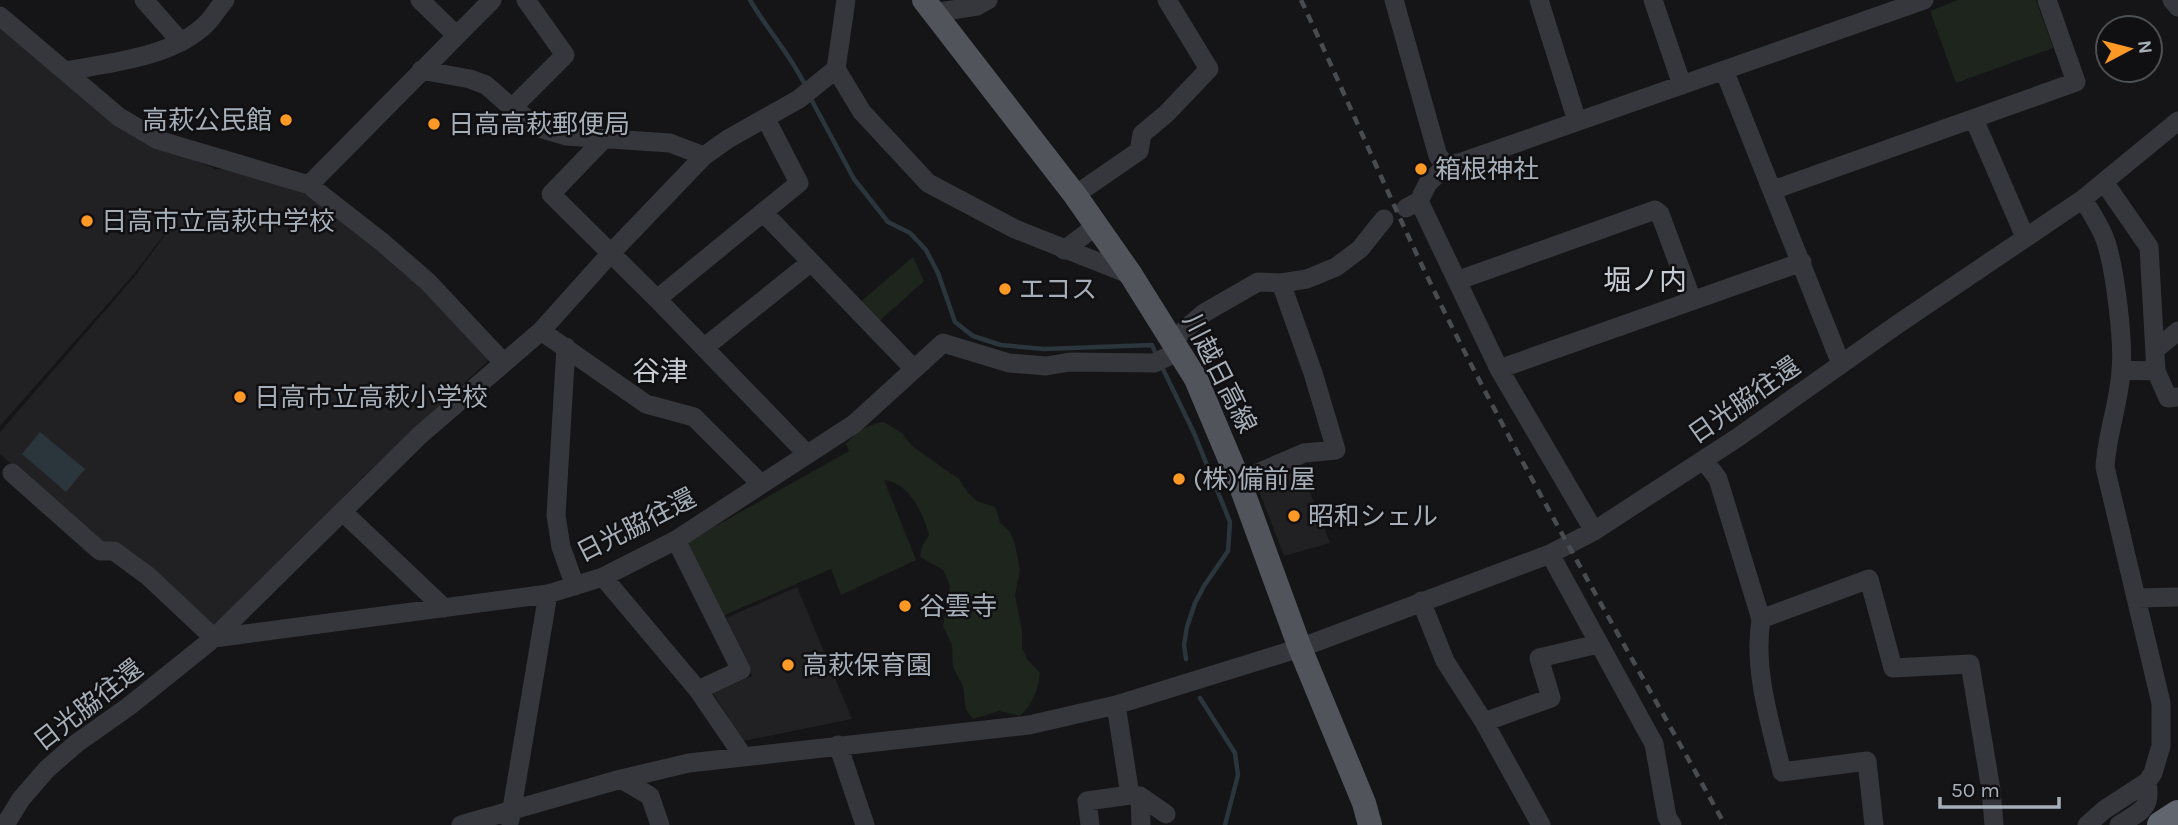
<svg xmlns="http://www.w3.org/2000/svg" width="2178" height="825" font-family="Karla,'Noto Sans JP',sans-serif">
<style>
.built{fill:#212124}
.green{fill:#1d251d}
.water{fill:#2a363c}
.lines{fill:none;stroke-linecap:round;stroke-linejoin:round}
.stream{stroke:#2a363c;stroke-width:4.5}
.minor{stroke:#36373c;stroke-width:19}
.major{stroke:#51555b;stroke-width:24}
.highway{stroke:#61666e;stroke-width:28}
.rail{stroke:#484c51;stroke-width:4.5;stroke-dasharray:9 7;stroke-linecap:butt}
.poi-dot{fill:#ff9925;stroke:#101012;stroke-width:2.5}
.labels{text-anchor:middle;stroke-width:5;stroke-linejoin:round;paint-order:stroke}
.poi-label{font-size:26px;fill:#a6aeb8;stroke:#101012;text-anchor:start}
.street-label{font-size:26px;fill:#a6aeb8;stroke:#101012}
.neighbourhood-label{font-size:28px;fill:#c7ccd4;stroke:#101012}
</style>
<rect width="100%" height="100%" fill="#151517"/>
<path class="built" d="M0 27 152 144 214 168 213 170 225 168 290 185 325 206 402 269 489 357 487 362 364 476 216 628 113 541 108 547 0 454V432L136 275 182 211 134 274 0 426Z
M1300 467 1330 543 1284 556 1255 480 1279 470 1281 475Z
M797 587 852 719 743 741 713 693 752 676 726 618Z"/>
<path class="green" d="M1958 0H2036L2053 48 1956 83 1930 11Z
M913 257 924 281 876 324 858 304Z
M884 422 902 433 912 446 959 479 968 493 977 501 995 507 1000 522 1010 532 1015 544 1020 570 1015 595 1022 631V647L1027 659 1040 673C1038 690 1033 704 1020 716L999 711 973 719 966 710 963 686 953 667 952 645 943 626 950 586 943 570 920 557 922 546 929 535C923 512 909 483 884 480L916 560 841 595 831 569 720 617 684 544 849 451 846 444C857 431 868 424 884 422Z"/>
<path class="water" d="M40 432 85 469 66 492 22 454Z"/>
<g class="lines">
<path class="stream" d="M750 0C768 31 791 55 806 87
M811 99 854 179 888 222 910 233 926 250 938 273 955 322 973 336 1001 345 1044 349 1152 345 1157 357
M1161 365 1194 433 1230 522 1228 551 1204 586 1195 603 1187 627 1184 645 1186 659
M1200 698 1235 753 1238 775 1225 825"/>
<path class="minor" d="M144 0 181 42
M420 0 456 35
M1394 0 1438 156 1447 165 1428 183 1419 201 1406 208
M1539 0 1577 121
M1653 0 1682 85
M2172 0 2178 7
M933 13 977 6 988 0
M0 16 119 117 158 140 309 185 382 242 428 282 503 362
M836 69 862 112 928 183 1015 229 1131 275
M421 70 470 79 486 85 512 108 542 129 566 136 670 143 704 156
M1724 70 1841 364
M65 71C110 63 175 57 208 22 214 15 219 7 225 0
M512 108 565 55 526 0
M1974 119 2025 237
M604 139 551 194 657 299 799 183 766 119
M1447 165 1462 162 1924 0
M2104 182 2149 247 2156 371 2168 398 2178 397
M309 185 492 0
M1773 190 2076 82 2047 0
M1075 195 1139 151 1142 134 1166 114 1209 69 1167 0
M2083 199C2091 212 2101 227 2106 242 2115 270 2124 341 2121 371 2119 403 2107 434 2105 467L2161 703V746L2153 773 2147 782 2104 810 2087 825
M1419 201 1499 369 1594 531
M763 212 913 368
M1064 250 1096 226
M1459 280 1655 210 1660 214 1692 300
M657 299 807 454
M541 331 646 404 694 417 761 484
M1173 340 1204 313 1258 282 1281 283 1307 279 1336 267 1360 249 1384 219
M566 347 556 515 561 547 575 586
M705 347 811 262
M2156 349 2178 331
M1499 369 1802 262
M2121 370 2156 371
M1704 460 1718 479 1761 619C1753 670 1770 722 1782 772L1867 761 1874 825
M12 473 100 551H114L148 576 214 638
M1239 481 1304 453 1336 450 1313 373 1281 283
M343 512 444 608
M676 540 741 670 698 690
M1550 554 1654 744 1667 817 1672 825
M603 577 698 690 743 756
M2137 598 2178 597
M1421 601 1445 661 1484 722 1541 825
M1761 619 1869 579 1893 668 1970 664 1991 790 1994 825
M214 638 548 594 603 577 676 540 854 424 943 343 1009 363 1046 366 1070 362 1154 363 1180 351
M1116 705 1130 795
M1484 722 1551 698 1539 658 1598 644
M838 745 865 825
M621 779 650 796 660 825
M1140 796 1141 825
M510 820 548 594
M5 825 21 799 47 769 77 743 128 707 214 638 420 435 541 331 611 253 704 156 728 139 799 99 836 69 846 0
M461 825 621 779 689 763 1029 725 1116 705 1300 648 1550 554 1594 531 1737 438 1898 324 2083 199 2178 121
M1090 825 1087 801 1130 795 1140 796 1166 814
M2119 825C2140 811 2152 810 2147 782"/>
<path class="major" d="M924 0 1075 195 1131 275 1196 379 1239 481 1300 648 1364 803 1370 825"/>
<path class="highway" d="M2161 825 2178 814"/>
<path class="rail" d="M1301 0C1350 104 1394 210 1445 313 1532 487 1631 655 1725 825"/>
</g>
<g class="poi-dot">
<circle cx="286" cy="120" r="7"/>
<circle cx="434" cy="124" r="7"/>
<circle cx="1421" cy="169" r="7"/>
<circle cx="87" cy="221" r="7"/>
<circle cx="1005" cy="289" r="7"/>
<circle cx="240" cy="397" r="7"/>
<circle cx="1179" cy="479" r="7"/>
<circle cx="1294" cy="516" r="7"/>
<circle cx="905" cy="606" r="7"/>
<circle cx="788" cy="665" r="7"/>
</g>
<g class="labels">
<g class="poi-label">
<text x="272" y="129" text-anchor="end">高萩公民館</text>
<text x="448" y="133">日高高萩郵便局</text>
<text x="1435" y="178">箱根神社</text>
<text x="101" y="230">日高市立高萩中学校</text>
<text x="1019" y="298">エコス</text>
<text x="254" y="406">日高市立高萩小学校</text>
<text x="1193" y="488">(株)備前屋</text>
<text x="1308" y="525">昭和シェル</text>
<text x="919" y="615">谷雲寺</text>
<text x="802" y="674">高萩保育園</text>
</g>
<g class="street-label">
<text transform="translate(1220 373) rotate(63)" y="9">川越日高線</text>
<text transform="translate(1744 400) rotate(-35)" y="9">日光脇往還</text>
<text transform="translate(636 525) rotate(-27)" y="9">日光脇往還</text>
<text transform="translate(88 705) rotate(-38)" y="9">日光脇往還</text>
</g>
<g class="neighbourhood-label">
<text x="1645" y="290">堀ノ内</text>
<text x="660" y="381">谷津</text>
</g>
</g>
<g transform="translate(2129 49) rotate(83)"><circle r="33" fill="#101012" stroke="#4c4f54" stroke-width="2"/>
<path d="M0-5L12 26L0 18L-12 26Z" fill="#ff9925"/>
<text y="-10" font-size="19" font-weight="bold" text-anchor="middle" fill="#a6aeb8">N</text>
</g>
<path d="M1940 797v10h119v-10" fill="none" stroke="#a6aeb8" stroke-width="3.5"/>
<text x="1951" y="797" font-size="21" fill="#a6aeb8" stroke="#101012" stroke-width="5" paint-order="stroke">50 m</text>
</svg>
